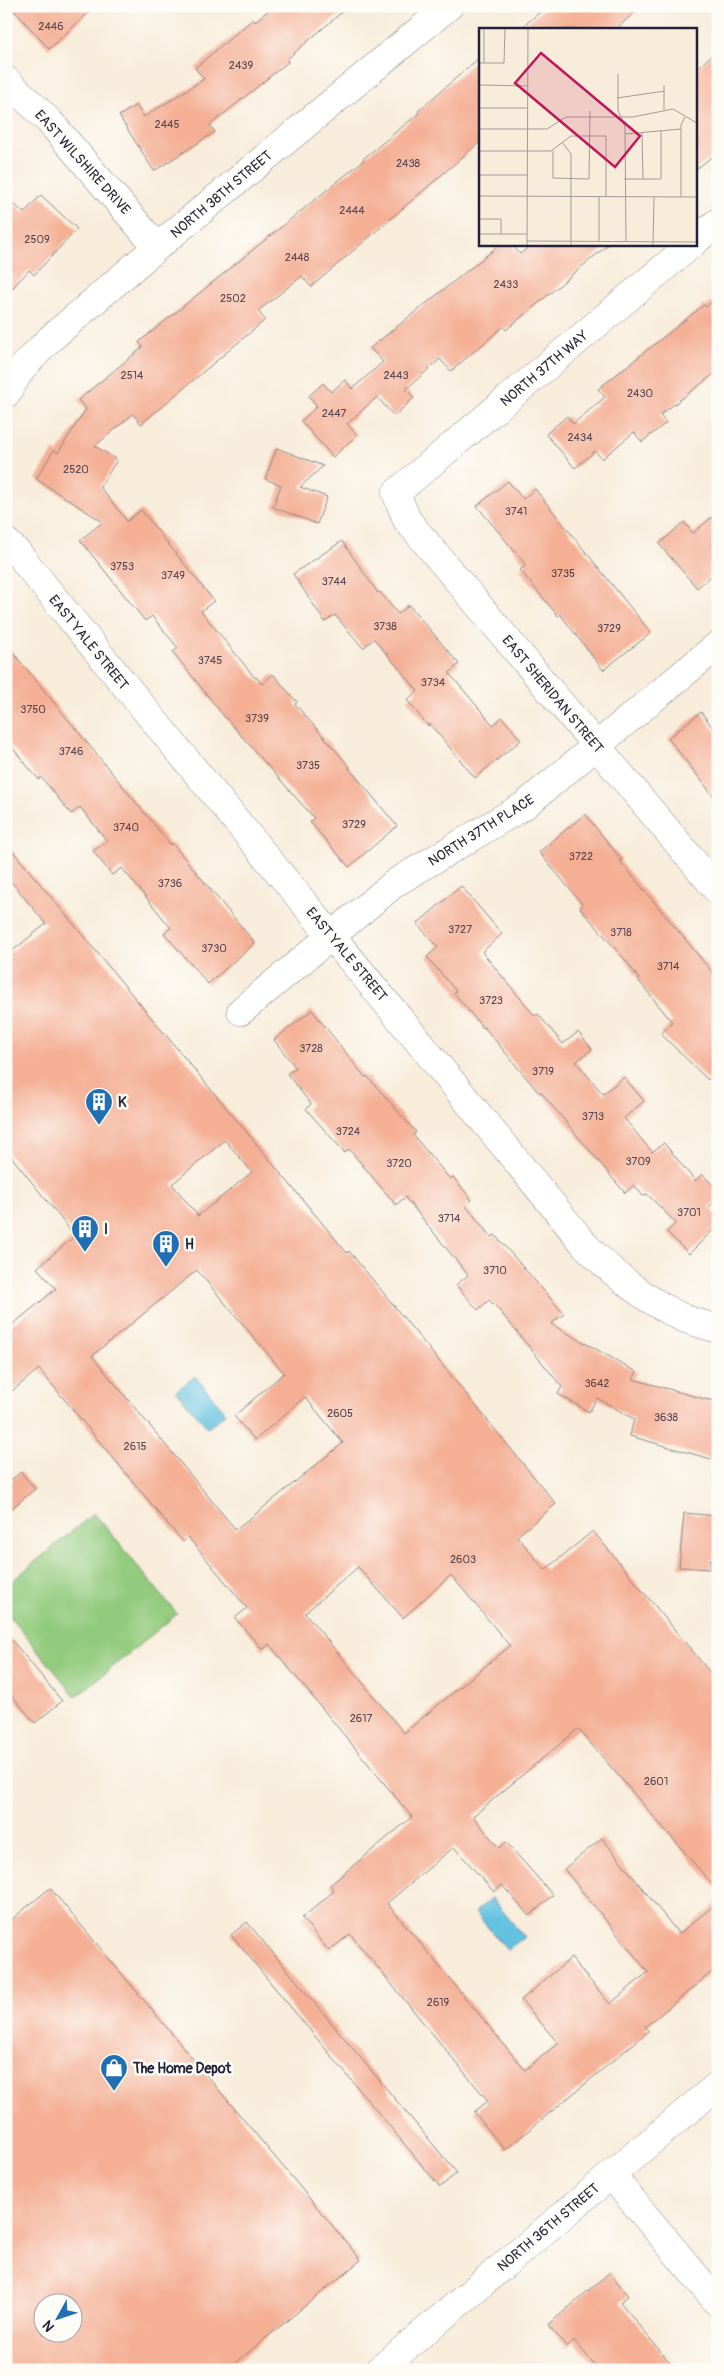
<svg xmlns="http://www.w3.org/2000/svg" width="724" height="2376" font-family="Pangolin,sans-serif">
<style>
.green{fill:#93cb7e;stroke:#5a765c}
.water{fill:#62c2e0;stroke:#42728e}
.building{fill:#f4af94;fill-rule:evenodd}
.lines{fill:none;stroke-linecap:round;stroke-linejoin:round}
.minor-casing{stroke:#8d878a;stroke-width:29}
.major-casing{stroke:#8d878a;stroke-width:29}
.minor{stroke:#fff;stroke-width:28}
.major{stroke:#fff;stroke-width:28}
.labels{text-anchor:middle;stroke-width:5;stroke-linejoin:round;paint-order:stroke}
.number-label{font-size:11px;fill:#564551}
.street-label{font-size:14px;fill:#22223b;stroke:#fdfcf7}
.poi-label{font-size:14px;font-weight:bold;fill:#22223b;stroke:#fdfcf7;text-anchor:start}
.inset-road{fill:none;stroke:#a29b9a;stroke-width:1}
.view{fill:#c2185b;fill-opacity:0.15;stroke:#c2185b;stroke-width:2.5}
.inset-edge{fill:none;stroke:#22223b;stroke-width:2.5}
</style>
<rect width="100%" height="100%" fill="#fdfcf7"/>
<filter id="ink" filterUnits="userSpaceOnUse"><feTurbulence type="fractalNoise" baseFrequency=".02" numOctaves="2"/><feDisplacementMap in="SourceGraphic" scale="10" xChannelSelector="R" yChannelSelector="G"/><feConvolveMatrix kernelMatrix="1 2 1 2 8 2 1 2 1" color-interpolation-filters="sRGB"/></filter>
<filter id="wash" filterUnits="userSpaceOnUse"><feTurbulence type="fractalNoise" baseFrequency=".0096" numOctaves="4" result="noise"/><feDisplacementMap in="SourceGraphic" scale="20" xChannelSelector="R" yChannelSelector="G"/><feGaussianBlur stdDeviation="1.12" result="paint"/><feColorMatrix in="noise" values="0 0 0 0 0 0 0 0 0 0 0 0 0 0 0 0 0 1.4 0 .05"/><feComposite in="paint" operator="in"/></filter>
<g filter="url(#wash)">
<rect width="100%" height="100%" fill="#f8ecda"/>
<path class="green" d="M94 1513 177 1614 76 1697 6 1612V1586Z"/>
<path class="water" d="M195 1376 226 1413 208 1428 176 1391Z
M492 1898 524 1937 507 1950 475 1912Z"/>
<g id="blocks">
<path class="building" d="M10 6H96L49 49Z
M273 6H349L287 59 288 62 210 125 215 132 154 171 119 116 136 105 144 117 204 79 195 68 253 19 255 22Z
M547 6H642L616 29H520Z
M718 50V152L695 170V70Z
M480 57V142L311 287 302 276 258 311 265 320 141 424 133 414 95 446 117 460 100 487 127 521 141 510 214 601 201 611 255 678 256 677 262 684 273 674 297 702 295 704 350 767 349 768 397 826 349 867 310 822 314 818 223 715 173 652 178 648 152 616 145 621 80 540 103 522 36 479 54 450 58 453 86 409 78 400 143 347 139 342 364 160 363 159 419 113 418 111Z
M41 195 77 229 34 275 29 270 6 295V197L24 213Z
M501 244H511L520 254 532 244H609L506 330 503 327 451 371 440 359 406 389 414 398 394 416 377 397 347 424 357 435 333 457 301 421 317 406 309 396 323 383 331 392 345 380 352 389 383 362 370 348Z
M718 297V371L660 415 666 423 642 442 634 432 602 459 595 451 575 468 546 434 567 416 573 424 605 397 598 389 704 305 706 307Z
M277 448 323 466 300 487 327 497 317 524 273 507 281 485 265 479Z
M508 481 523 499 535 489 651 633 603 670 560 614 558 616 520 570 526 565 477 506Z
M718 512V570L697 588 659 544 684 522 693 533Z
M342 541 378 593 380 592 398 614 409 605 459 664 449 673 493 725 502 717 521 740 475 778 430 724 428 726 407 700 418 691 374 639 363 648 335 615 325 622 293 574Z
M6 644 171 845 172 843 255 943 208 984 164 933 171 928 122 868 112 875 93 851 107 841 80 807 71 814 41 777 39 780 6 740Z
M701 712 718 735V802L668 738Z
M585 814 622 860 620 861 718 979V1069L708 1080 661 1034 672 1022 638 980 639 979 627 962 580 908 583 905 539 852Z
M6 843 347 1253 349 1251 556 1504 517 1536 545 1570 593 1531 718 1682V1891L578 1729 473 1816 499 1848 506 1842 553 1895 529 1916 502 1885 494 1892 454 1847 387 1903 525 2070 558 2043 521 2000 571 1958 610 2004 648 1972 564 1869 602 1838 679 1934 718 1902V1967L645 2027 649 2031 505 2150 474 2112 488 2101 350 1934 329 1951 302 1918 334 1891 330 1885 412 1817 269 1644 263 1650 235 1618 247 1608 188 1537 183 1542 39 1369 6 1396V1330L56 1289 37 1268 75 1236 6 1150V956L46 924 6 875ZM225 1140 252 1172 198 1216 172 1184ZM197 1270 284 1373 234 1416 255 1440 305 1397 343 1443 236 1530 92 1356ZM358 1567 403 1618 451 1575 510 1646 404 1733 305 1613Z
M461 886 502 934 482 952 535 1016 538 1014 563 1044 578 1032 592 1049 576 1062 603 1094 624 1077 644 1101 624 1118 652 1152 664 1143 695 1181 702 1174 718 1190V1198L709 1207 718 1216V1225L689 1254 667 1232 676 1223 647 1194 643 1196 634 1185 625 1193 540 1091 539 1093 484 1027 483 1028 454 993 456 991 427 957 438 947 417 924Z
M312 1010 365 1077 367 1076 416 1132 413 1135 450 1179 453 1177 472 1200 466 1206 491 1237 495 1235 564 1314 551 1324 637 1372 633 1379 704 1399 718 1401V1461L630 1436 634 1419 597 1398 589 1412 558 1394 562 1387 499 1310 489 1300 478 1310 456 1285 468 1275 405 1197 396 1205 349 1149 345 1153 306 1109 311 1104 287 1074 296 1068 274 1040Z
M21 1472 35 1489 6 1513V1484Z
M684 1513 718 1516V1560L710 1559V1569L679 1567Z
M6 1633 62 1701 35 1723 6 1689Z
M50 1888 361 2260 227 2370H6V1924ZM42 2304H72V2334H42Z
M247 1922 457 2173 440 2187 231 1935Z
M610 2272 628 2296 620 2302 676 2370H599L574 2340 567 2347 548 2325Z"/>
</g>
</g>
<g filter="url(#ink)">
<use href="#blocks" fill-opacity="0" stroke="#8d878a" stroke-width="1"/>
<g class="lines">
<defs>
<path id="minor" d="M6 80 49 121 157 247
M695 241 718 222
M692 244 396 493 407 520 718 891
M6 394 22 368 50 339 157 247 449 6
M6 542 17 552C204 785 397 1013 585 1245 613 1274 644 1299 681 1317 692 1322 706 1325 718 1329
M241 1011 395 883 525 805 718 645
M611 2175 718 2303"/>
<path id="major" d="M379 2370 718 2085"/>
</defs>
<use href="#minor" class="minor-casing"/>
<use href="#major" class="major-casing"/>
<use href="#minor" class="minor"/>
<use href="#major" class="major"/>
</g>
</g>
<defs>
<symbol id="building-pin" viewBox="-11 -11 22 30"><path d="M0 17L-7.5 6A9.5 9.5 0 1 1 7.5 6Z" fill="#1f6fb2" stroke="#fdfcf7"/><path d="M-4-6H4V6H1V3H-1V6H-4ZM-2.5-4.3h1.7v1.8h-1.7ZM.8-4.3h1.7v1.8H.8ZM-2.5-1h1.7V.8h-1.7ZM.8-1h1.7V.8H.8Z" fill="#fff"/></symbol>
<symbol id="shop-pin" viewBox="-11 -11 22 30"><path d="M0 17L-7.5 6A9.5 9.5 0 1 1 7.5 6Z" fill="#1f6fb2" stroke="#fdfcf7"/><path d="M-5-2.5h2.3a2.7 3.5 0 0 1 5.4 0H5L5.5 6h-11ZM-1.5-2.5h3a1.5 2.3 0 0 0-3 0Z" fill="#fff"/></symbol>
</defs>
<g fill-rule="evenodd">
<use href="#building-pin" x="83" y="1086" width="32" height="43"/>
<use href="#building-pin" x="69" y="1213" width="32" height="43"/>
<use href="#building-pin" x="150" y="1228" width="32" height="43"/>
<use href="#shop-pin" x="98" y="2052" width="32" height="43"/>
</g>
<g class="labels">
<g class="number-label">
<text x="51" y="30">2446</text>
<text x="241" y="69">2439</text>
<text x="167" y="128">2445</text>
<text x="408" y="167">2438</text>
<text x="352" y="214">2444</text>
<text x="37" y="243">2509</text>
<text x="297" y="261">2448</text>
<text x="506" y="288">2433</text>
<text x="233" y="302">2502</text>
<text x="132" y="379">2514</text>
<text x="396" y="379">2443</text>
<text x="640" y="397">2430</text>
<text x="334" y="417">2447</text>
<text x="580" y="441">2434</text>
<text x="76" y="473">2520</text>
<text x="516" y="515">3741</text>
<text x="122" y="570">3753</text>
<text x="563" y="577">3735</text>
<text x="173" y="579">3749</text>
<text x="334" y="585">3744</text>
<text x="385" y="630">3738</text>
<text x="609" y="632">3729</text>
<text x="210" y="664">3745</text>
<text x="433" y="686">3734</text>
<text x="33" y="713">3750</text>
<text x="257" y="722">3739</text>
<text x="71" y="755">3746</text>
<text x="308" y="769">3735</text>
<text x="354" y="828">3729</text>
<text x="126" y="831">3740</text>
<text x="581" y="860">3722</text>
<text x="170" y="887">3736</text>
<text x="460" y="933">3727</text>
<text x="621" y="936">3718</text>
<text x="214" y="952">3730</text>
<text x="668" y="970">3714</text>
<text x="491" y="1004">3723</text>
<text x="311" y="1052">3728</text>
<text x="543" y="1075">3719</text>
<text x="593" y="1120">3713</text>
<text x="348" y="1135">3724</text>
<text x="638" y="1165">3709</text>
<text x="399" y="1167">3720</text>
<text x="689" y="1216">3701</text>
<text x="449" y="1222">3714</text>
<text x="495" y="1274">3710</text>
<text x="597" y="1387">3642</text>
<text x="340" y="1417">2605</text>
<text x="666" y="1421">3638</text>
<text x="135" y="1450">2615</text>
<text x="463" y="1563">2603</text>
<text x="361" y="1722">2617</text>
<text x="656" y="1785">2601</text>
<text x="438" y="2006">2619</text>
</g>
<g class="street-label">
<text transform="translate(83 162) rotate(48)" y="5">EAST WILSHIRE DRIVE</text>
<text transform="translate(221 194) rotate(-40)" y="5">NORTH 38TH STREET</text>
<text transform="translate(544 368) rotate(-40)" y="5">NORTH 37TH WAY</text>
<text transform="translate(89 642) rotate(51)" y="5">EAST YALE STREET</text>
<text transform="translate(553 694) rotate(50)" y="5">EAST SHERIDAN STREET</text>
<text transform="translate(481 830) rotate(-32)" y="5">NORTH 37TH PLACE</text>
<text transform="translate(347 954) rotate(50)" y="5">EAST YALE STREET</text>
<text transform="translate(548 2227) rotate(-40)" y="5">NORTH 36TH STREET</text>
</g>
<g class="poi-label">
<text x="118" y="1107">K</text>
<text x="104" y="1234">I</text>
<text x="185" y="1249">H</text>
<text x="133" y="2073">The Home Depot</text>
</g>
</g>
<g transform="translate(479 28)">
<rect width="218" height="218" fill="#f8ecda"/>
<path class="inset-road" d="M0 35H25L26 0M5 35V0M139 46V82L146 99 147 214M0 57 49 58M185 57V82M138 70 186 63M0 80H49M0 101H68L87 89H154L194 81 218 95M163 105 164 151M146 106 202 101M83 114 92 126V217M0 123H72L92 108H127V168M74 123V150L110 151 111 83M0 147H49M145 151H182V102M0 168 218 169M120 168V214M202 169V97L206 89M0 191H22V206M0 206H48M48 213 218 214M48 217 49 0M174 217 175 169"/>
<path class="view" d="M62 25 161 108 136 139 36 55Z"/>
<rect width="218" height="218" class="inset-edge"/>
</g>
<rect width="724" height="2376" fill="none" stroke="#fdfcf7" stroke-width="25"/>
<g transform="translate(58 2318) rotate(230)"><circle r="24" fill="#fdfcf7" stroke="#a5a5ac"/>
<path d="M0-4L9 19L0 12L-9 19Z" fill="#1f6fb2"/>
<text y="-8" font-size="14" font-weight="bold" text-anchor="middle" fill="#22223b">N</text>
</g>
</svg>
